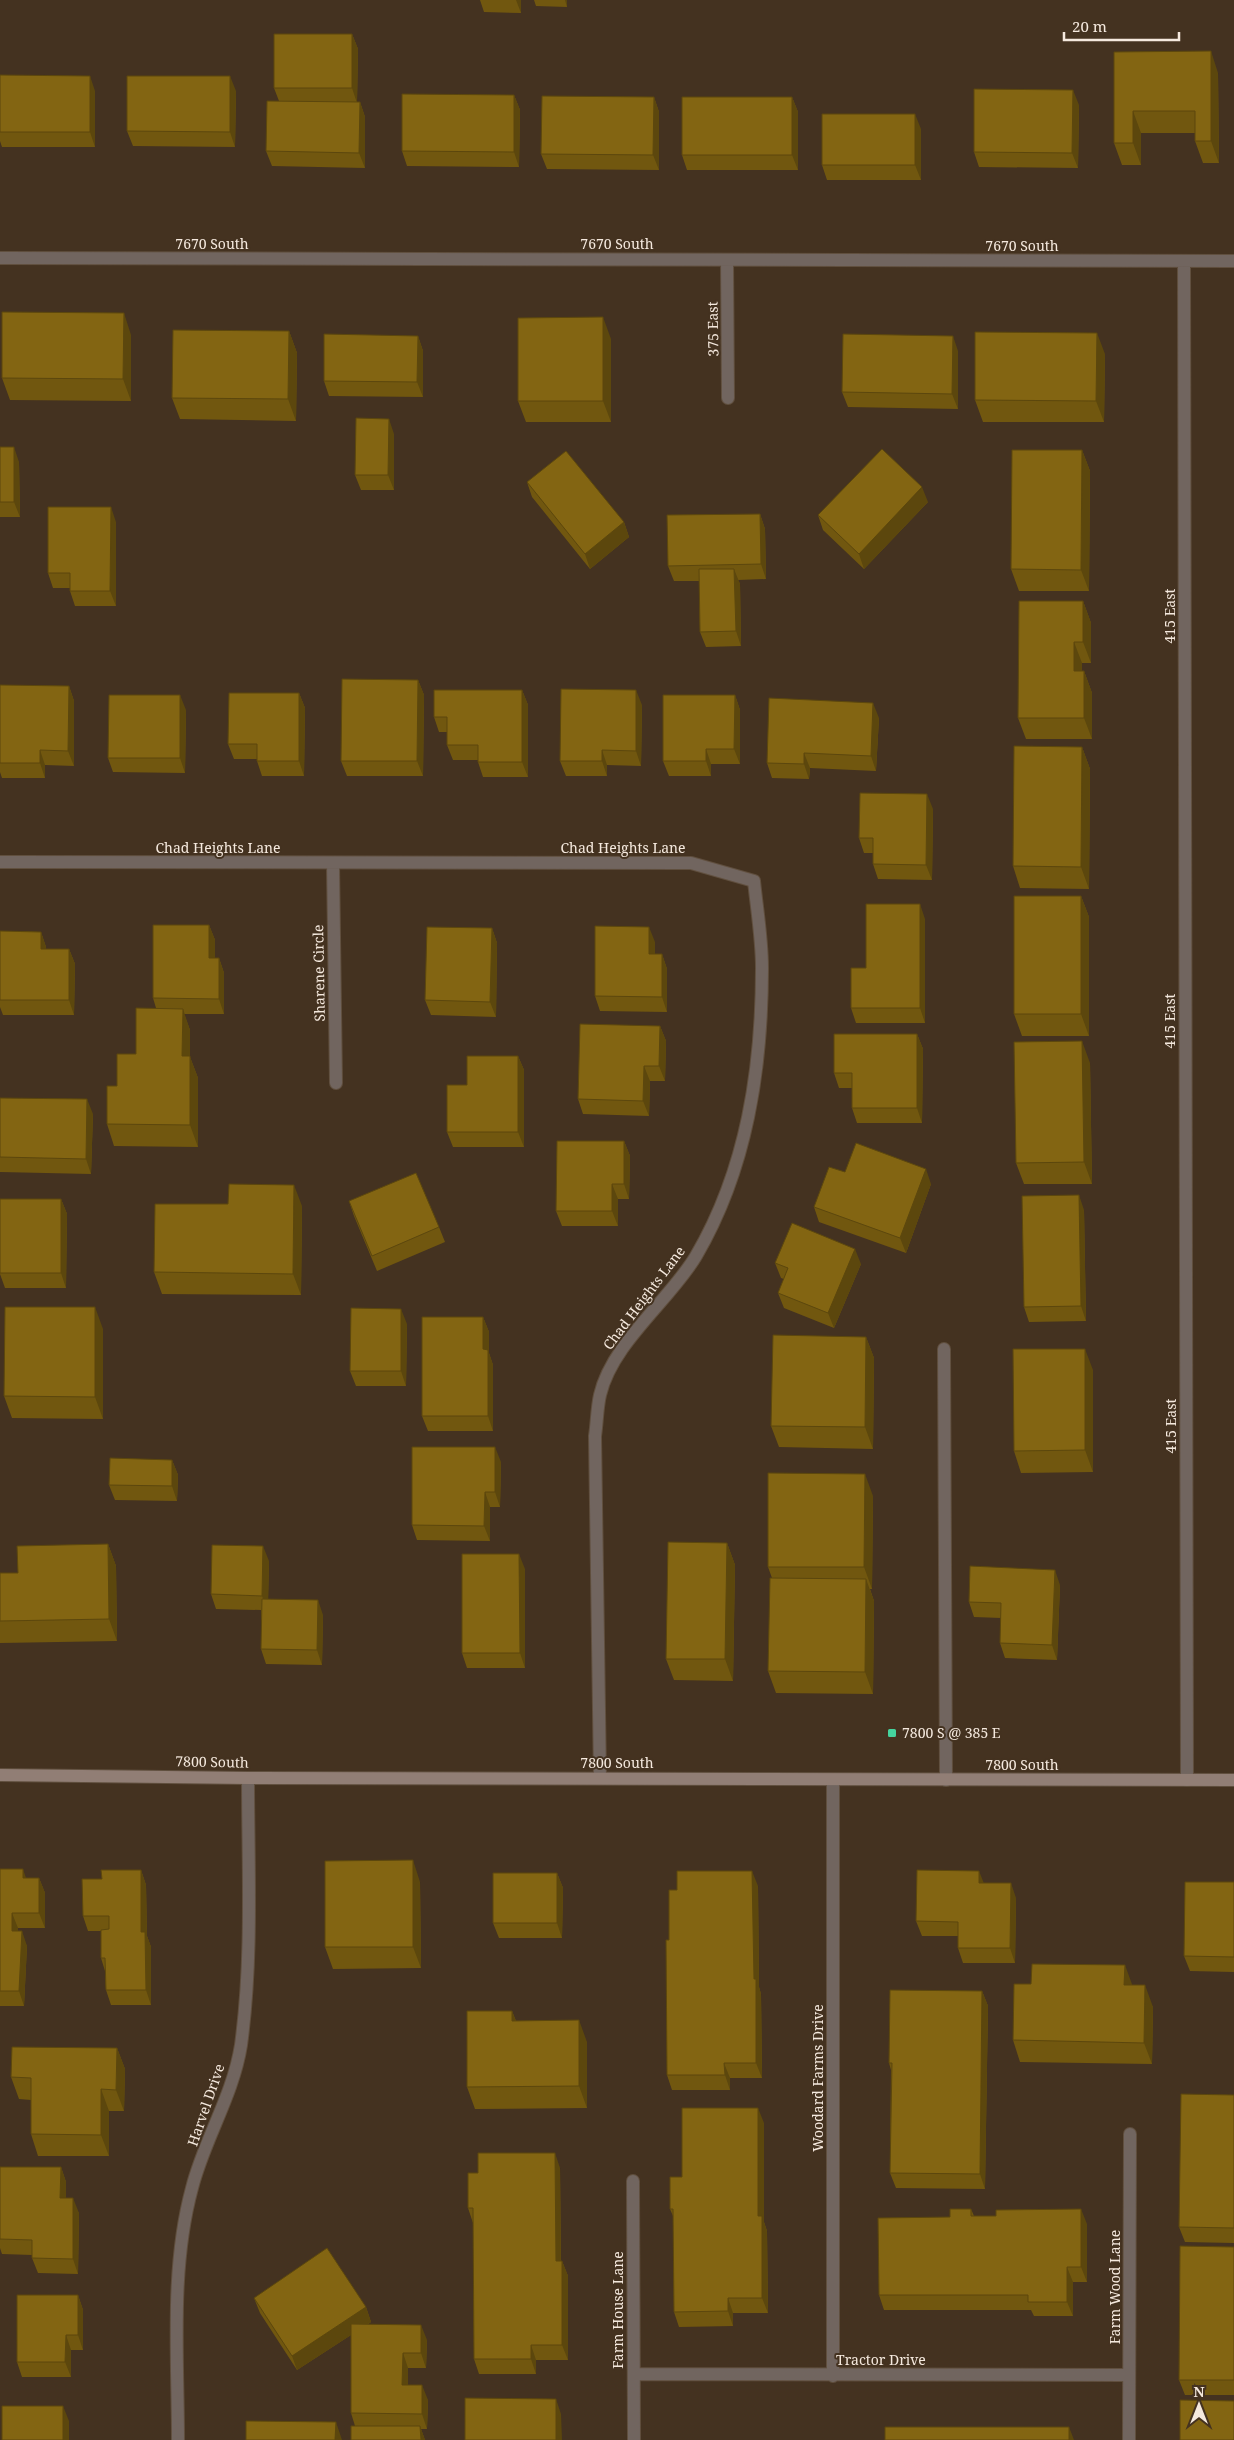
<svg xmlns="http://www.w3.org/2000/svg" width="1234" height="2440" font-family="'Noto Serif',serif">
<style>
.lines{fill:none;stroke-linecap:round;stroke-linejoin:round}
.lane-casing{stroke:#604f3e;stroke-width:14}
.street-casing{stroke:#604f3e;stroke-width:14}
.secondary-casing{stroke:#604f3e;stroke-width:14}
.lane{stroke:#71655f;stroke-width:12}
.street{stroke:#71655f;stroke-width:12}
.secondary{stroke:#917e75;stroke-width:12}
.wall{fill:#71570f}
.shaded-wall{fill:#5c470d}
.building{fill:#836512;stroke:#5c470d}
.poi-dot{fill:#45d49e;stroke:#443220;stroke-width:2}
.labels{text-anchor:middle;stroke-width:4;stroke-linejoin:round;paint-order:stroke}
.street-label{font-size:14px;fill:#f5e9de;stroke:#443220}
.poi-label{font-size:14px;fill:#f5e9de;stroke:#443220;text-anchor:start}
</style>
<rect width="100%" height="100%" fill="#443220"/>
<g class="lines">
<defs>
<path id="lane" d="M944 1349 946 1780"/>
<path id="street" d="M0 258 1234 261
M727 260 728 398
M1184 261 1187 1780
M0 862 691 863 754 881C757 910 762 939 762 968 762 1068 747 1169 696 1256 670 1300 612 1343 600 1395 597 1408 597 1423 595 1436L600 1778
M333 863 336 1083
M833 1780V2376
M633 2181 634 2440
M634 2374 1129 2375
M178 2440C178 2357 170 2269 192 2188 204 2140 233 2096 241 2045 253 1957 248 1866 248 1778
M1129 2440 1130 2134"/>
<path id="secondary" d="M0 1775 248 1778 1234 1780"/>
</defs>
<use href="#lane" class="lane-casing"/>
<use href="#street" class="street-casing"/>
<use href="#secondary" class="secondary-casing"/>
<use href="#lane" class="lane"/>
<use href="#street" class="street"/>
<use href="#secondary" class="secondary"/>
</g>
<path class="wall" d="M480 0H521V13L484 12Z
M534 0H567V7L536 6Z
M352 34 358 49 357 102H360L365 117V168L272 166 266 151 279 101 274 88Z
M1114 52 1218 73 1219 163H1203L1195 141V133H1141V165H1122L1114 143Z
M0 75 95 91V147H2L0 141Z
M236 91 235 147 133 146 127 131Z
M514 95 520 110 519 167 407 166 402 151Z
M654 97 659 112V170L547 169 541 154Z
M792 97 798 112V170H687L682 155Z
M1079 105 1078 168 979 167 974 152Z
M921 129V180H827L822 165Z
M289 331 297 353 296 421 180 419 172 398Z
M131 335V401L10 400 2 378Z
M418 336 423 351V397L329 396 324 381Z
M611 339V422H526L518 401Z
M958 351V409L848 407 842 392Z
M1105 354 1104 422H983L975 400Z
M394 434V490H361L355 475Z
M0 447 19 462 20 517H0Z
M1082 450 1090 471 1089 591H1019L1011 569Z
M527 482 624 522 629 537 590 569 532 497Z
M928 502 864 569 823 530 818 515Z
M760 514 765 529 766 579 738 580 740 584 741 646 706 647 700 632 699 581H674L668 566Z
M116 522V606H75L70 591V588H53L48 573Z
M1083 601 1091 623V663H1082V671H1084L1092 693V739H1026L1018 718Z
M418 680 424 695 423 776H347L341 761Z
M0 685 69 686 74 701V766L45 765V778H2L0 772Z
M522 690 528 705V777H483L478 762V760H453L447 745V732H439L434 717Z
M299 693 305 708 304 776H262L257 761V759H234L228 744Z
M735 695 740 710V764H711V776H669L663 761Z
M642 705 641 766 607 765V776H566L560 761Z
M186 710 185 773 113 772 108 758Z
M879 718 876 771 810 768 809 779 772 778 767 763Z
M1082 747 1090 769 1089 889 1020 888 1013 866Z
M933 809 932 880 878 879 873 864V853H864L859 838Z
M1081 896 1089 917V1036H1022L1014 1014Z
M925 919V1023H856L851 1008 866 968Z
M209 925 215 940V958H219L224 973V1014H184L190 1030V1057L198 1078V1147L114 1146 107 1124 117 1086 136 1054 156 1008 153 998Z
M492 928 497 943 496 1017 431 1015 425 1000Z
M0 931 41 932 46 947V949H69L75 964 74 1015H3L0 1007Z
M655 942V954H662L667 969V1012L600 1011 595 996Z
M660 1026 666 1041 665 1081H650L649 1116 583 1114 578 1099Z
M917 1034 923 1049 922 1123H857L852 1108V1088H839L834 1073Z
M518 1056 524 1070V1147H453L447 1132Z
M1090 1063 1092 1184H1024L1016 1163Z
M0 1098 93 1114 91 1174 0 1172Z
M624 1141 630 1156 629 1199H618V1226H562L556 1211Z
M931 1184 906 1253 819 1222 814 1207Z
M0 1199H61L67 1214 66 1288H5L0 1274Z
M349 1201 439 1227 445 1242 377 1271 354 1216Z
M302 1206 301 1295 162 1294 154 1272Z
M1084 1210 1086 1321 1029 1322 1024 1307Z
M775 1263 861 1264 834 1328 784 1308 778 1293 784 1279 781 1278Z
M483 1317 489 1332V1353L493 1365V1431H428L422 1416Z
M407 1324 406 1386H356L350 1371Z
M103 1329V1419L12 1418 4 1396Z
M866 1337 874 1358 873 1449 779 1447 771 1426Z
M1093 1370V1472L1021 1473 1014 1451Z
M172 1460 178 1475 177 1501 115 1500 109 1485Z
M501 1462 500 1507H490V1541L417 1540 412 1525Z
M873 1496 872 1589H870L874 1601 873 1694 776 1693 768 1671 772 1578 768 1567Z
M727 1543 735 1565 733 1681 674 1680 666 1659Z
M108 1544 116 1566 117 1641 0 1643V1573H18Z
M269 1561 268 1599 323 1615 322 1665 266 1664 261 1649V1610L216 1609 211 1594Z
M525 1569V1668H467L462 1653Z
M1060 1585 1057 1660 1005 1658 1000 1643 1001 1618 974 1617 969 1602Z
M0 1869 26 1878H39L45 1893V1928H18V1931L27 1946 24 2006H0Z
M141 1870 146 1885 147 1936 151 1947V2005H111L106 1990 105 1971 101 1958V1931H88L83 1916 102 1879Z
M557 1873 563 1888 562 1938H499L493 1923Z
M420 1882 421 1968 333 1969 325 1947Z
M1234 1882V1972L1190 1971 1184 1956Z
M983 1883 1016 1898 1015 1963H963L958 1948V1936H922L916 1921Z
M758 1886 759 1987 761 1994 762 2078H730V2090H672L667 2075 669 1940 677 1890Z
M1132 1985 1153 2007 1152 2064 1020 2062 1013 2040Z
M982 1991 988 2006 985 2189 896 2188 890 2173 891 2070 889 2063Z
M512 2011 516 2021 587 2042V2108L475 2109 467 2087Z
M117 2048 125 2069 124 2111H109V2156H38L31 2134V2100L19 2099 11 2077Z
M1234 2095V2243L1185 2242 1179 2227Z
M764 2123V2222L767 2231 768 2313H733V2326L679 2327 674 2312 673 2216 670 2209 682 2177Z
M0 2167H61L66 2182V2198L79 2213 78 2274 38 2273 32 2258V2255L2 2254 0 2248Z
M560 2168 561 2261H562L568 2276V2360H536V2374H479L474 2359 473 2223 468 2208 478 2173Z
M971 2209 974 2216 1087 2224V2282H1073V2316H1034L1031 2310H884L879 2295 950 2217Z
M1234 2247V2395H1185L1179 2380Z
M78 2295 83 2310V2350H71V2377H22L17 2362Z
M254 2298 366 2307 371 2322 367 2325 427 2340 426 2368H408V2385L428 2400 427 2429H421L425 2440 355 2426 351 2413V2335L297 2370 260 2313Z"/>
<path class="shaded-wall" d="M516 0H521V13Z
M565 0H567V7Z
M352 34 358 49 357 103 352 88Z
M1211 51 1218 73 1219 163 1211 141Z
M90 76 95 91V147L90 132Z
M230 76 236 91 235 147 230 132Z
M1073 90 1079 105 1078 168 1072 153Z
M514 95 520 110 519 167 514 152Z
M654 97 659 112V170L653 155Z
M792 97 798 112V170L792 155Z
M360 102 365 117V168L359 153Z
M1133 111 1141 133V165L1133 143Z
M915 114 921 129V180L915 165Z
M124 313 131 335V401L123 379Z
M603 317 611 339V422L603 401Z
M289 331 297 353 296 421 288 399Z
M1097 333 1105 354 1104 422 1096 401Z
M418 336 423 351V397L417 382Z
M953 336 958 351V409L952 394Z
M389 419 394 434V490L388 475Z
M14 447 19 462 20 517 14 502Z
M1082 450 1090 471 1089 591 1081 570Z
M922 487 928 502 864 569 859 554Z
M111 507 116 522V606L110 591Z
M760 514 765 529 766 579 761 564Z
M624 522 629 537 590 569 585 554Z
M734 569 740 584 741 646 736 631Z
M1083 601 1091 623V663L1083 642Z
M1074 642 1082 663V693L1074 671Z
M1084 671 1092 693V739L1084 718Z
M418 680 424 695 423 776 417 761Z
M69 686 74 701V766L68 751Z
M522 690 528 705V777L522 762Z
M636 690 642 705 641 766 636 751Z
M299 693 305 708 304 776 299 761Z
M180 695 186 710 185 773 180 758Z
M735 695 740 710V764L734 749Z
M873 703 879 718 876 771 871 756Z
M1082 747 1090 769 1089 889 1081 867Z
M706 749 711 764V776L706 761Z
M40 750 45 765V778L40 763Z
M602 750 607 765V776L602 761Z
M804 753 810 768 809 779 804 764Z
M927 794 933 809 932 880 926 865Z
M1081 896 1089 917V1036L1081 1014Z
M920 904 925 919V1023L920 1008Z
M209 925 215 940V973L209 958Z
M649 927 655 942V969L649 954Z
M492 928 497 943 496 1017 490 1002Z
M41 932 46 947V964L41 949Z
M69 949 75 964 74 1015 69 1000Z
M662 954 667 969V1012L662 997Z
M219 958 224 973V1014L219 999Z
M183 1009 190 1030V1057L198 1078V1147L190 1125 182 1056Z
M660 1026 666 1041 665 1081 659 1066Z
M917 1034 923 1049 922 1123 917 1108Z
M1082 1041 1090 1063 1092 1184 1084 1162Z
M518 1056 524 1070V1147L518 1132Z
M644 1066 650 1081 649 1116 643 1101Z
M87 1099 93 1114 91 1174 86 1159Z
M624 1141 630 1156 629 1199 624 1184Z
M926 1169 931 1184 906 1253 900 1238Z
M612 1184 618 1199V1226L612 1211Z
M294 1185 302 1206 301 1295 293 1274Z
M1079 1195 1084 1210 1086 1321 1081 1306Z
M61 1199 67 1214 66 1288 61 1273Z
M855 1249 861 1264 834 1328 828 1313Z
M95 1307 103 1329V1419L95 1397Z
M401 1309 407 1324 406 1386 401 1371Z
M483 1317 489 1332V1353L493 1365V1431L488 1416 483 1349Z
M866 1337 874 1358 873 1449 865 1427Z
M1085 1349 1093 1370V1472L1085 1450Z
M495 1447 501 1462 500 1507 495 1492Z
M172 1460 178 1475 177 1501 172 1486Z
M865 1474 873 1496 872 1589 864 1567Z
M485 1492 490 1507V1541L484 1526Z
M727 1543 735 1565 733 1681 725 1659Z
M108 1544 116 1566 117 1641 109 1619Z
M263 1546 269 1561 268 1611 262 1596Z
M519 1554 525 1569V1668L520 1653Z
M1055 1570 1060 1585 1057 1660 1052 1645Z
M866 1579 874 1601 873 1694 865 1672Z
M318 1600 323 1615 322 1665 317 1650Z
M413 1860 420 1882 421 1968 413 1947Z
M23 1869 28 1884 23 1878Z
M141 1870 146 1885 147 1936 151 1947V2005L146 1990 141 1932Z
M752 1871 758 1886 759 1987 761 1994 762 2078 756 2063 754 1979Z
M979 1871 985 1886 979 1883Z
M557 1873 563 1888 562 1938 557 1923Z
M39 1878 45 1893V1928L39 1913Z
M1011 1883 1016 1898 1015 1963 1010 1948Z
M12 1913 18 1928V1946L12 1931Z
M22 1931 27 1946 24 2006 19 1991Z
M1125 1965 1133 1987 1124 1985Z
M1145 1985 1153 2007 1152 2064 1144 2043Z
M982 1991 988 2006 985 2189 980 2174Z
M512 2011 520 2032 512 2021Z
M579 2020 587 2042V2108L579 2086Z
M117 2048 125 2069 124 2111 116 2090Z
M724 2063 730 2078V2090L725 2075Z
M101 2089 109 2111V2156L101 2135Z
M758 2108 764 2123V2222L767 2231 768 2313 762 2298 758 2216Z
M555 2153 560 2168 561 2276 556 2261Z
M61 2167 66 2182V2213L60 2198Z
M73 2198 79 2213 78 2274 73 2259Z
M1081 2209 1087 2224V2282L1081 2267Z
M562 2261 568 2276V2360L562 2345Z
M1067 2267 1073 2282V2316L1067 2302Z
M78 2295 83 2310V2350L78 2335Z
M728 2298 733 2313V2326L728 2311Z
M366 2307 371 2322 297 2370 292 2356Z
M421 2325 427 2340 426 2368 421 2353Z
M66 2335 71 2350V2377L65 2362Z
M531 2345 536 2360V2374L531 2359Z
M403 2353 408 2368V2400L402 2385Z
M422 2385 428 2400 427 2429 422 2414Z
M556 2399 561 2414 562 2440H556Z
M63 2406 69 2421V2440H63Z
M336 2422 342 2440H335Z
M420 2426 425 2440H421Z
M1069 2427 1074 2440H1069Z"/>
<path class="building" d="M274 34H352V88H274Z
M1211 51V141H1195V111H1133V143H1114V52Z
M0 75 90 76V132H0Z
M127 76H230V132L127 131Z
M974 89 1073 90 1072 153 974 152Z
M402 94 514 95V152L402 151Z
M542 96 654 97 653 155 541 154Z
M682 97H792V155H682Z
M267 101 360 102 359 153 266 151Z
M822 114H915V165H822Z
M2 312 124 313 123 379 2 378Z
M603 317V401H518V318Z
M173 330 289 331 288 399 172 398Z
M975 332 1097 333 1096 401 975 400Z
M324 334 418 336 417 382 324 381Z
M843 334 953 336 952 394 842 392Z
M356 418 389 419 388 475H355Z
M0 447H14V502H0Z
M882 449 922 487 859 554 818 515Z
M1012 450H1082L1081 570 1011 569Z
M566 451 624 522 585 554 527 482Z
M48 507H111L110 591H70V573H48Z
M760 514 761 564 668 566 667 515Z
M699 569H734L736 631 700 632Z
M1019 601H1083V642H1074V671H1084V718H1018Z
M342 679 418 680 417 761H341Z
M0 685 69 686 68 751 40 750V763H0Z
M561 689 636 690V751L602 750V761H560Z
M434 690H522V762H478V745H447V717H434Z
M229 693H299V761H257V744H228Z
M109 695H180V758H108Z
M663 695H735L734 749H706V761H663Z
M769 698 873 703 871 756 804 753V764L767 763Z
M1014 746 1082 747 1081 867 1013 866Z
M860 793 927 794 926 865 873 864V838H859Z
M1014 896H1081V1014H1014Z
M866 904H920V1008H851V968H866Z
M153 925H209V958H219V999L153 998Z
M595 926 649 927V954H662V997L595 996Z
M427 927 492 928 490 1002 425 1000Z
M0 931 41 932V949H69V1000H0Z
M136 1008 183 1009 182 1056H190V1125L107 1124V1086H117V1054H136Z
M580 1024 660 1026 659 1066H644L643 1101 578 1099Z
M834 1034H917V1108H852V1073H834Z
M1082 1041 1084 1162 1016 1163 1014 1042Z
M467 1056H518V1132H447V1085H467Z
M0 1098 87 1099 86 1159 0 1157Z
M557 1141H624V1184H612V1211H556Z
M856 1143 926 1169 900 1238 814 1207 829 1167 845 1172Z
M416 1173 439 1227 372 1256 349 1201Z
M229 1184 294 1185 293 1274 154 1272 155 1204H228Z
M1079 1195 1081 1306 1024 1307 1022 1196Z
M0 1199H61V1273H0Z
M792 1223 855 1249 828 1313 778 1293 788 1268 775 1263Z
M5 1307H95V1397L4 1396Z
M351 1308 401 1309V1371H350Z
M422 1317H483V1349L488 1350V1416H422Z
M773 1335 866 1337 865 1427 771 1426Z
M1013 1349H1085V1450L1014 1451Z
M412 1447H495V1492H485L484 1526 412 1525Z
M110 1458 172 1460V1486L109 1485Z
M768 1473 865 1474 864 1567H768Z
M668 1542 727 1543 725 1659H666Z
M108 1544 109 1619 0 1621V1573H18L17 1546Z
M212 1545 263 1546 262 1596 211 1594Z
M462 1554H519L520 1653H462Z
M970 1566 1055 1570 1052 1645 1000 1643 1001 1603 969 1602Z
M770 1578 866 1579 865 1672 768 1671Z
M262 1599 318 1600 317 1650 261 1649Z
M413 1860V1947H325V1861Z
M0 1869H23V1878H39V1913H12V1931H22L19 1991H0Z
M101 1870H141V1932H145L146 1990H106L105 1958H101V1930L109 1929V1916H83L82 1879H102Z
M917 1870 979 1871V1883H1011L1010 1948H958V1922L916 1921Z
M677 1871H752L754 1979H756V2063H724L725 2075H667L666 1940H669V1890H677Z
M493 1873H557V1923H493Z
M1185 1882H1234V1957L1184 1956Z
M1032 1964 1125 1965 1124 1985H1145L1144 2043 1013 2040 1014 1984H1031Z
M890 1990 982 1991 980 2174 890 2173 892 2063H889Z
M467 2011H512V2021L579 2020V2086L467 2087Z
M12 2047 117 2048 116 2090 101 2089V2135L31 2134V2078L11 2077Z
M1181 2094 1234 2095V2228L1179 2227Z
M682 2108H758V2216H762V2298H728V2311L674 2312 673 2209H670V2177H682Z
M478 2153H555L556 2261H562V2345H531V2359H474L473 2208H468V2173H478Z
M0 2167H61L60 2198H73V2259L32 2258V2240L0 2239Z
M950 2209H971V2216H996V2210L1081 2209V2267H1067V2302H1028V2295H879L878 2218 950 2217Z
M1180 2246 1234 2247V2380H1179Z
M327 2248 366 2307 292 2356 254 2298Z
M17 2295H78V2335H66L65 2362H17Z
M351 2324 421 2325V2353H403L402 2385H422V2414L351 2413Z
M465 2398 556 2399V2440H465Z
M1180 2400 1234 2401V2440H1180Z
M2 2406H63V2440H2Z
M246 2421 336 2422 335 2440H246Z
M351 2426H420L421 2440H351Z
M885 2427H1069V2440H885Z"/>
<rect class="poi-dot" x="887" y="1728" width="10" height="10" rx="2.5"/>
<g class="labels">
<g class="street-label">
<text x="212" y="249">7670 South</text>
<text x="617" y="249">7670 South</text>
<text x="1022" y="251">7670 South</text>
<text transform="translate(713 329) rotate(-91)" y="5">375 East</text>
<text transform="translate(1170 616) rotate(-90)" y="5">415 East</text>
<text x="218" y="853">Chad Heights Lane</text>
<text x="623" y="853">Chad Heights Lane</text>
<text transform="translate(319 973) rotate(-91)" y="5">Sharene Circle</text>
<text transform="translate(1170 1021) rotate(-90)" y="5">415 East</text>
<text transform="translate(644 1298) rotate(-53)" y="5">Chad Heights Lane</text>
<text transform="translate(1171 1426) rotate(-90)" y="5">415 East</text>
<text transform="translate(212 1762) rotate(1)" y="5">7800 South</text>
<text x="617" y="1768">7800 South</text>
<text x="1022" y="1770">7800 South</text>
<text transform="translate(818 2078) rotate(-90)" y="5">Woodard Farms Drive</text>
<text transform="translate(206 2105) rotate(-71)" y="5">Harvel Drive</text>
<text transform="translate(1115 2287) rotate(-90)" y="5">Farm Wood Lane</text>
<text transform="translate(618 2310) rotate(-90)" y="5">Farm House Lane</text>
<text x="881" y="2365">Tractor Drive</text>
</g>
<g class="poi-label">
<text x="902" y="1738">7800 S @ 385 E</text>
</g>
</g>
<g transform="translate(1199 2405)" stroke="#443220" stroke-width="4" paint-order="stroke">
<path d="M0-4L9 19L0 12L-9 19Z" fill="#f5e9de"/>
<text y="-8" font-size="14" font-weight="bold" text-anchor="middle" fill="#f5e9de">N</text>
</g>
<path d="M1064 32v8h115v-8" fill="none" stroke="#f5e9de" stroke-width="2.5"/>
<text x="1072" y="32" font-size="15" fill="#f5e9de" stroke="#443220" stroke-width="4" paint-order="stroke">20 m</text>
</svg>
